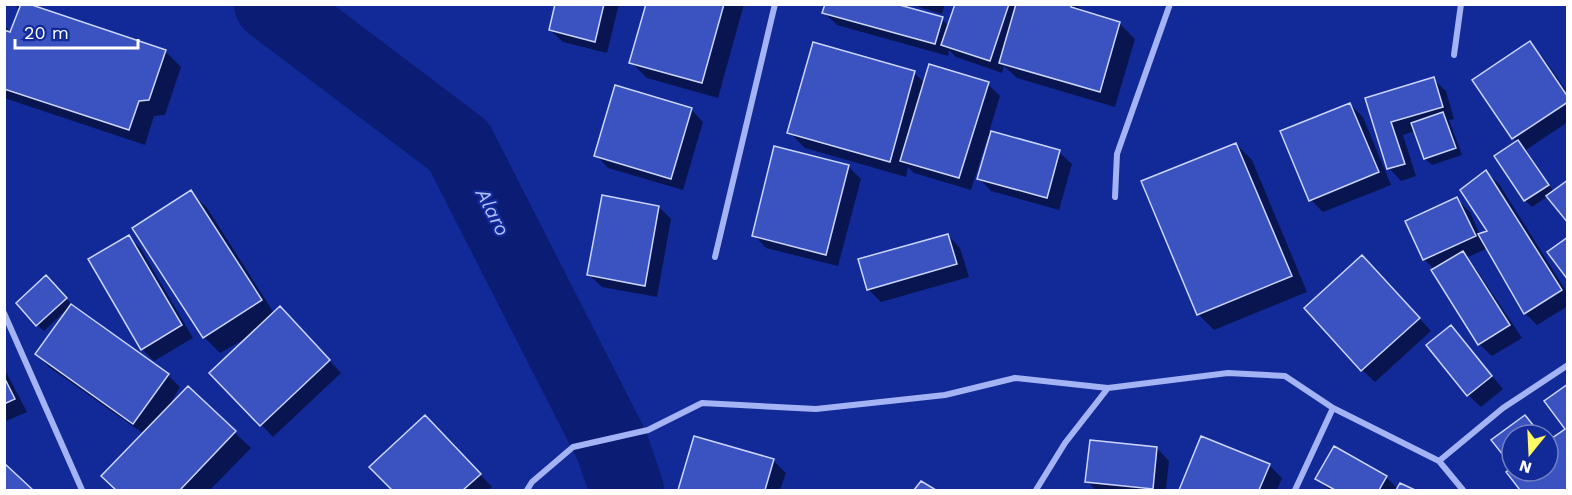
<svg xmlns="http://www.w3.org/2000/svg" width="1572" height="495" font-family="'Work Sans',sans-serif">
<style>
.shadow{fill:#0007}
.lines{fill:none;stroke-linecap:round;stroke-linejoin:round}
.river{stroke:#0b1c74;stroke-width:74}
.building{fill:#3b53c0;stroke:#cbd5fd;stroke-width:1.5}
.minor{stroke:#a3b3f3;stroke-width:6}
.labels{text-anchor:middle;stroke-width:4.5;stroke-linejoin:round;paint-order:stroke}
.water-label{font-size:20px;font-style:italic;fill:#b0befa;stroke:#122998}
</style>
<rect width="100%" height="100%" fill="#122998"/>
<path class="shadow" d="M14 4H25L165 51 181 67 165 115 154 116 145 145 4 98V25L8 29 5 32 11 34 20 11Z
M556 4H619L607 53 563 42 550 30Z
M647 4H744L718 98 647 78 631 62Z
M910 4H945L942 14Z
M957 4H1076L1085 13 1119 23 1135 39 1115 107 1017 78 1004 66 1002 73 956 57 949 50 948 56 837 25 824 13 942 19 949 26Z
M1529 43 1542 56 1568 93V122L1526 150 1554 192 1532 207 1525 200 1518 142 1513 138Z
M914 73 925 83 988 84 1000 96 989 132 1059 152 1072 164 1059 210 991 191 979 178 991 136H988L971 190 914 173 908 167 906 177 805 148 789 132Z
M1433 79 1446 91 1454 119 1449 120 1462 155 1432 165 1425 159 1415 131 1403 135 1416 176 1401 181 1389 168 1367 99Z
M1350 104 1363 117 1391 185 1323 212 1311 200Z
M691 109 703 122 683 190 608 168 596 155Z
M1236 144 1252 160 1307 292 1214 330 1198 314Z
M848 166 861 179 838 266 766 248 754 235Z
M1486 172 1499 184 1568 294V306L1537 325 1525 313 1488 248 1468 257 1522 338 1492 356 1479 344 1435 270 1424 259 1457 199 1470 212 1480 235 1489 232Z
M191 192 207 208 274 313 292 320 341 373 273 437 212 373 252 335 220 353 204 337Z
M659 207 671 219 657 297 602 287 589 275Z
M948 235 960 248 969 277 881 302 869 290 860 260Z
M129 237 141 249 193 338 154 361 142 349Z
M1375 270 1431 331 1375 382 1362 370Z
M53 284 72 305 168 375 180 387 166 411 188 388 251 448 210 490H117L103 476 144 434 49 367 37 354 66 310 44 331 37 325Z
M1451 327 1503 389 1481 407 1468 395Z
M4 368 27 412 4 422Z
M1568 386V490H1522L1508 472 1512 470 1548 471V443L1567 429Z
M437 429 492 487 488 490H394L372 467Z
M695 437 773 460 786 473 780 490H679Z
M1202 438 1269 465 1282 478 1277 490H1180Z
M1157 448 1169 461 1166 490H1096L1087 481Z
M1386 477 1398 489 1400 485 1412 490H1329L1317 478Z"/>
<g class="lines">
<path class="river" d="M271 4 459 146 612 446 627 490"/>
</g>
<path class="building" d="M21 4H29L166 50 149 100 139 101 129 130 4 89V30L10 32Z
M555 4H604L595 42 549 30Z
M646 4H724L702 83 629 63Z
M825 4H896L943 17 935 44 822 13Z
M955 4H1009L990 61 941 45Z
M1016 4H1071V7L1120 22 1100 92 999 63Z
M1530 41 1568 97V102L1512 139 1472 80Z
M813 42 915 71 890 162 787 133Z
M929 64 989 82 959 178 900 161Z
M1434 77 1443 107 1391 122 1405 164 1387 169 1365 98Z
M615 85 692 108 671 179 594 156Z
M1350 103 1379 172 1309 201 1280 131Z
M1443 112 1456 148 1424 159 1411 123Z
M991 131 1060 150 1047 198 977 179Z
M1518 140 1549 185 1524 201 1494 156Z
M1236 143 1292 276 1197 315 1141 181Z
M774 146 849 165 826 255 752 236Z
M1486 170 1562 290 1524 314 1478 234 1487 231 1460 190Z
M1568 180V223L1546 196Z
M191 190 262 300 203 338 132 228Z
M602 195 659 206 645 286 587 275Z
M1457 197 1476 236 1423 260 1405 221Z
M948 234 957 264 867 290 858 259Z
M129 235 182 325 141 350 88 259Z
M1568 237V280L1547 252Z
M1463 251 1510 325 1478 345 1431 270Z
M1362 255 1420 318 1361 371 1304 308Z
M46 275 67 298 36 326 16 303Z
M71 304 169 374 133 424 35 354Z
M280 306 330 360 260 426 209 373Z
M1451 325 1492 376 1467 396 1426 345Z
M4 377 15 399 4 404Z
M1568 384V490H1520L1506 472 1512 468V471H1548V441L1565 429 1544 401Z
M188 386 236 431 180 490H116L101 476Z
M425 415 481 474 463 490H392L369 467Z
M1525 415 1541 435H1512V456L1507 460 1491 440Z
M694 436 774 459 765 490H678Z
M1201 436 1270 464 1259 490H1179Z
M1090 440 1157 447 1153 489 1085 482Z
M1334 446 1387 476 1379 490H1335L1315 479Z
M4 463 33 490H4Z
M921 481 936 490H914Z
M1400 483 1415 490H1396Z"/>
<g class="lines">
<path class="minor" d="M1454 55 1461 4
M1115 197 1117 154 1170 4
M715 257 775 4
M4 313 82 490
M1439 461 1503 408 1568 365
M527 490 532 482 573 447 648 430 702 403 816 409 945 395 1015 378 1108 388
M1036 490 1065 443 1108 388 1228 373 1285 376 1333 408 1439 461 1463 490
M1295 490 1333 408"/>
</g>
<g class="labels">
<g class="water-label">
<text transform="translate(493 212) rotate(63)" y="7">Alaro</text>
</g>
</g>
<rect width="1572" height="495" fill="none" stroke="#ffffff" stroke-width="12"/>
<g transform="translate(1530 453) rotate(198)"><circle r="28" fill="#122998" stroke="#717fc1" stroke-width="1.5"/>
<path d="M0-4.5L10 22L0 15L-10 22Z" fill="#fffb66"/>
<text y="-9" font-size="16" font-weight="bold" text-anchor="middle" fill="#ffffff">N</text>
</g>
<path d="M15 39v9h123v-9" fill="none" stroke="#ffffff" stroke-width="3"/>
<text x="24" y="39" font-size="18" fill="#ffffff" stroke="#122998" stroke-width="4.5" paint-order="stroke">20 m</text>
</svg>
